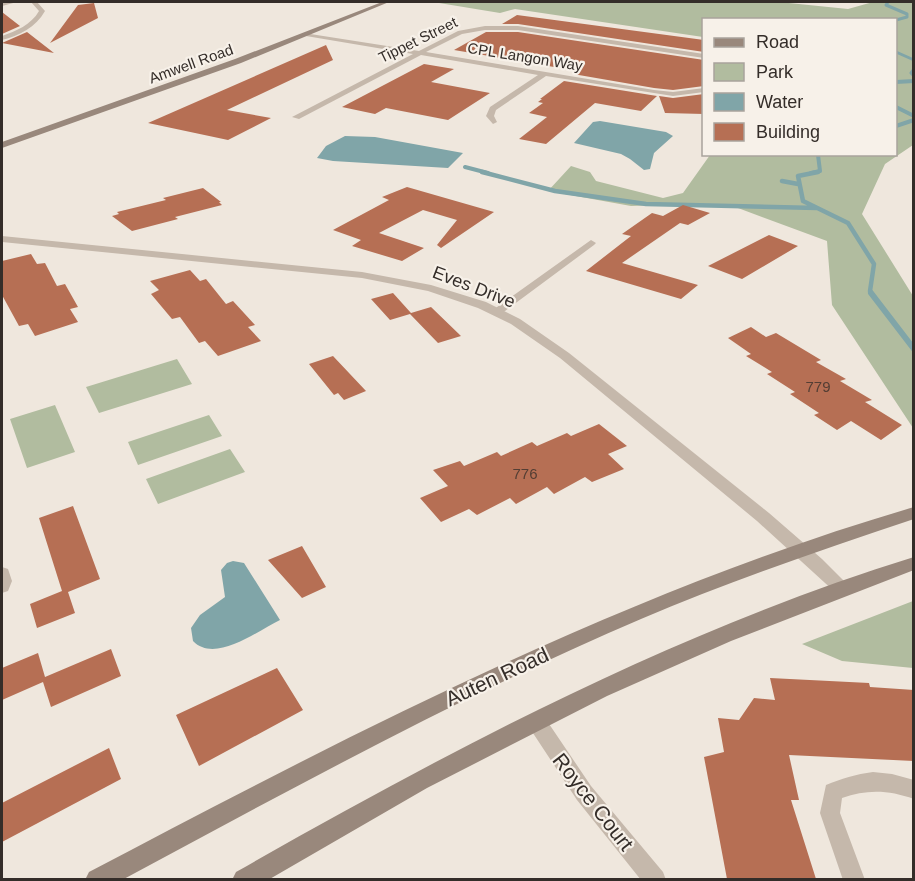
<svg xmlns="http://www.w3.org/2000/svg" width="915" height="881" font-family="Arial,sans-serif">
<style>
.green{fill:#b1bc9f}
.water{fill:#80a5a8}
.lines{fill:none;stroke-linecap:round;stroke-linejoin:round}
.stream-far3{stroke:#80a5a8;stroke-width:3}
.stream-far2{stroke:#80a5a8;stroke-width:4}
.stream-far1{stroke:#80a5a8;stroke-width:4.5}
.stream{stroke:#80a5a8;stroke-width:6}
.building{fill:#b66f54}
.lane{fill:#c5b8ab;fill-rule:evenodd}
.street{fill:#c5b8ab;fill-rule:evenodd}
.secondary{fill:#99887c;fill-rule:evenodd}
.labels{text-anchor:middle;stroke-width:4.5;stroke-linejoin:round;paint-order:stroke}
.far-street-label{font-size:15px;fill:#342d29;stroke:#f7f1e9}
.number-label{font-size:15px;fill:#543e34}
.street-label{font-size:18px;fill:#342d29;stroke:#f7f1e9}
.near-street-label{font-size:21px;fill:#342d29;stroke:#f7f1e9}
</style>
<rect width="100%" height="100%" fill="#efe7dd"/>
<path class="green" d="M433 2H779L848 9 873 2H913V145L885 164 862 214 913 296V428L832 305 827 241 738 208 693 204 631 206 548 191 571 166 590 172 596 181 663 198 683 193 710 155 896 154V20H704L703 37 515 9 500 13Z
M177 359 192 384 99 413 86 387Z
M55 405 75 452 27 468 10 419Z
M209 415 222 436 138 465 128 442Z
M230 449 245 472 158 504 146 479Z
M913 601V668L842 661 802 644Z"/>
<path class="water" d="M600 121 666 132 673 136 654 153 650 169 644 170 630 159 621 154 574 143 593 122Z
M345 136 375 137 463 153 448 168 333 161 317 158 326 146Z
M233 561 244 563 280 620C257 631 215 664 193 641L191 628 200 615 225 597 221 570 227 563Z"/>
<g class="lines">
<path class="stream-far3" d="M888 2 886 5 907 14V17L896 20
M896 52 914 60
M914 69 911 73 914 76"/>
<path class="stream-far2" d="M896 82 914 81
M896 107 914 116
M896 126 914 120
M465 167 488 173
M811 173 820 171 818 155 820 154"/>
<path class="stream-far1" d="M482 172 555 191 646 204 817 208
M818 172 798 176 803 201 848 223 874 264 870 291 872 294
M782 181 798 184"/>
<path class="stream" d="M871 293 914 349"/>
</g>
<path class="building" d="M94 3 98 18 50 43 78 5Z
M2 12 20 26 2 34Z
M517 15 704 40V52L518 24H502Z
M27 32 54 53 2 43Z
M486 32H518L704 60V86L673 90 654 88 573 74 578 71 454 50Z
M326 45 333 60 227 110 271 118 228 140 148 123Z
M424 64 454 69 431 82 490 93 448 120 386 108 375 114 342 107Z
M564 81 657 96 641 111 595 103 546 144 519 139 547 117 529 113 543 103 538 102 542 99H540Z
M704 94V114L665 113 659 96 673 98Z
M407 187 494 212 441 248 437 245 457 220 423 210 379 233 424 248 402 261 352 246 361 240 333 230 389 200 382 197Z
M203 188 221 202H219L222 205 175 217 178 219 132 231 112 216 119 214 117 212 166 200 163 198Z
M683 205 710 213 688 225 680 223 622 263 698 285 681 299 586 271 631 236 622 234 652 213 663 216Z
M769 235 798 246 742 279 708 266Z
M31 254 37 264 45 263 57 286 65 284 78 307 70 309 78 322 35 336 28 324 19 326 2 295V261Z
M190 270 200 281 206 279 226 304 233 301 255 325 248 327 261 341 218 356 205 341 199 343 180 317 172 319 151 294 159 290 150 281Z
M393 293 411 313 431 307 461 336 438 343 410 314 390 320 371 299Z
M751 327 766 337 776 333 821 360 816 362 846 379 840 381 872 400 865 402 902 425 881 440 851 421 837 430 814 415 819 413 790 394 795 392 767 374 772 372 746 356 751 354 728 338Z
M333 356 366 391 344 400 338 393 334 395 309 364Z
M599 424 627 446 608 454 624 469 592 482 585 477 554 494 547 487 516 504 510 498 477 515 469 509 441 522 420 498 448 486 433 470 460 461 464 466 497 452 501 456 532 442 537 446 567 433 571 436Z
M73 506 100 579 68 592 75 613 37 628 30 604 62 591 39 518Z
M302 546 326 587 302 598 268 560Z
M111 649 121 676 51 707 43 682 2 700V668L38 653 45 677Z
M277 668 303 710 199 766 176 715Z
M770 678 869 683 870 687 914 690V761L789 755 799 800H791L816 879H727L704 757 724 752 718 718 739 720 754 698 775 700Z
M109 748 121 779 2 842V803Z"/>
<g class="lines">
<path class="lane" d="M485 26H518L704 54V58L518 30H485L462 34 426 52 654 90 673 92 704 88V92L673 96 546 76 496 110 494 116 497 122 493 124 486 116 490 107 538 75 421 55 299 119 292 117 413 54 306 36 304 33 419 51 458 31Z
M591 240 596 243 594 245 501 314H493V310Z
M2 567 8 569 12 581 8 591 2 593Z
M536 713 543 715 591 786 663 872 666 880H641L577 800 529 727 527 721 529 715Z
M873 772 892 774 914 780V799C889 790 867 789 842 798L840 813 865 880H843L820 813 826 785C841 779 856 774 873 772Z"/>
<path class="street" d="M2 2H17L2 6Z
M31 2H37L45 11C36 27 19 36 2 40V36C16 31 31 25 39 11Z
M2 236 362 272 431 285 486 302 520 319 569 353 769 513 822 559 851 588 848 593 842 595 836 593 757 521 560 358 511 324 478 308 428 291 362 278 2 242Z"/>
<path class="secondary" d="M382 2H389L241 63 2 148V142L235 59Z
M914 507V519C822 550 730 581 641 619 463 695 293 788 122 880H85L89 872C355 732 624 592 914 507Z
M914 557V570L731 641 607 696 427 788 268 880H232L236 872C452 749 675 631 914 557Z"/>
</g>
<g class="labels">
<g class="far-street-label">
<text transform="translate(418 40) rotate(-26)" y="5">Tippet Street</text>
<text transform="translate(525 57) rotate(9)" y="5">CPL Langon Way</text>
<text transform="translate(191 64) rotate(-20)" y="5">Amwell Road</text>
</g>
<g class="number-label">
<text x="818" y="392">779</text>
<text x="525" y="479">776</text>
</g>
<g class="street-label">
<text transform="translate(474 287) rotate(21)" y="6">Eves Drive</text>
</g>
<g class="near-street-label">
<text transform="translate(497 677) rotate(-25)" y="7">Auten Road</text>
<text transform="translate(593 802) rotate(52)" y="7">Royce Court</text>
</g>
</g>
<rect width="915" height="881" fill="none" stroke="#342d29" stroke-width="6"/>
<rect x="702" y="18" width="195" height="138" fill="#f7f1e9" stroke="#a9a39c" stroke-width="1.5"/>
<rect x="714" y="38" width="30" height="9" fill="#99887c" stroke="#a9a39c" stroke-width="1.5"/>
<text x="756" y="48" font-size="18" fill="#342d29">Road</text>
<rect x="714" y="63" width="30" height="18" fill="#b1bc9f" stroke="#a9a39c" stroke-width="1.5"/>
<text x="756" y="78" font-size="18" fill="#342d29">Park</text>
<rect x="714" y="93" width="30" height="18" fill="#80a5a8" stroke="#a9a39c" stroke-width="1.5"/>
<text x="756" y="108" font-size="18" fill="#342d29">Water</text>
<rect x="714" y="123" width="30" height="18" fill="#b66f54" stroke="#a9a39c" stroke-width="1.5"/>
<text x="756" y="138" font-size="18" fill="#342d29">Building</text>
</svg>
